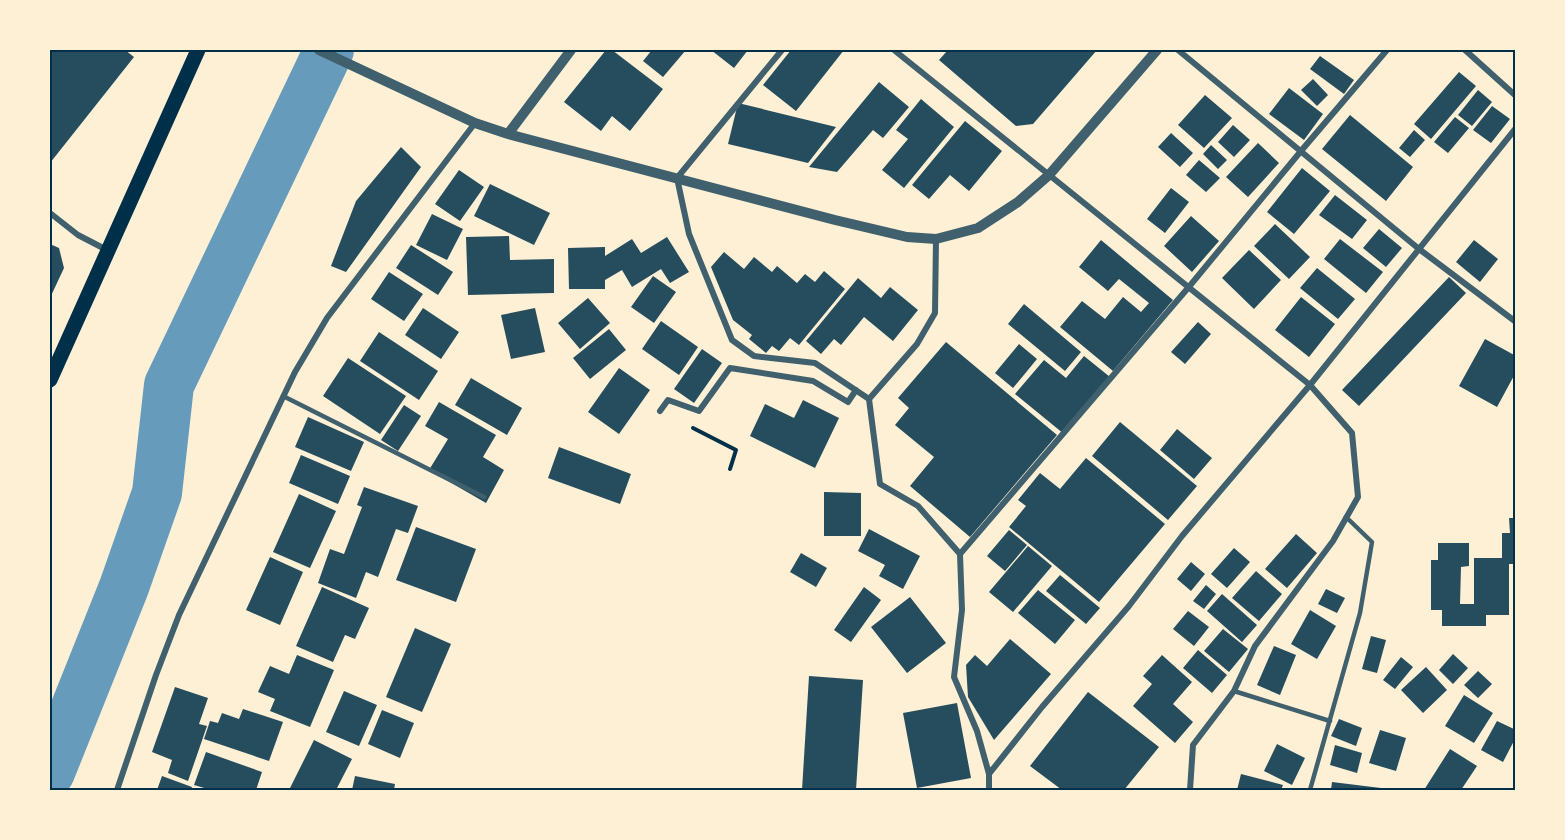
<svg xmlns="http://www.w3.org/2000/svg" width="1565" height="840" font-family="'Varela Round',sans-serif">
<style>
.lines{fill:none;stroke-linecap:round;stroke-linejoin:round}
.river{stroke:#669bbc;stroke-width:50}
.building{fill:#264d5e}
.path{stroke:#003049;stroke-width:4}
.service{stroke:#3f606c;stroke-width:4.5}
.minor{stroke:#3f606c;stroke-width:6}
.tertiary{stroke:#3f606c;stroke-width:10}
.primary{stroke:#003049;stroke-width:15}
.neatline{fill:none;stroke:#003049;stroke-width:2}
</style>
<rect width="100%" height="100%" fill="#fdf0d5"/>
<g class="lines">
<path class="river" d="M50 772 124 587 157 493 169 385 329 50"/>
</g>
<path class="building" d="M50 50H125L134 57 50 163Z
M606 50H612L663 89 630 131 612 116 601 131 564 102Z
M652 50H686L663 77 643 61Z
M711 50H748L734 68Z
M791 50H844L796 111 763 85Z
M948 50H1097L1033 124 1016 126 939 60Z
M1320 56 1354 80 1344 94 1310 69Z
M1459 72 1476 86 1431 139 1414 124Z
M1313 79 1328 95 1317 106 1301 90Z
M879 82 909 107 883 138 873 130 837 172 809 167Z
M1289 88 1323 114 1304 140 1269 114Z
M1478 90 1492 102 1472 126 1458 115Z
M1205 95 1232 118 1204 148 1178 125Z
M921 99 954 127 904 188 882 170 908 139 896 130Z
M738 103 836 127 808 163 728 144Z
M1492 106 1510 119 1491 143 1473 130Z
M1350 115 1413 167 1386 201 1322 149Z
M1455 117 1469 128 1448 153 1434 142Z
M965 121 1002 151 969 191 950 175 929 199 912 185Z
M1233 125 1250 140 1234 157 1218 142Z
M1414 130 1425 140 1410 157 1399 148Z
M1171 133 1193 153 1180 167 1158 147Z
M1258 143 1279 163 1248 197 1226 177Z
M1211 145 1227 160 1218 169 1203 154Z
M401 147 421 167 346 272 331 266 356 201Z
M1199 160 1220 178 1206 192 1186 175Z
M1302 168 1330 191 1294 234 1267 212Z
M459 170 484 187 460 221 435 204Z
M490 184 550 213 534 245 474 216Z
M1171 188 1189 202 1165 233 1147 219Z
M1335 195 1367 220 1352 239 1319 215Z
M432 214 463 229 447 260 416 245Z
M1191 216 1219 241 1192 272 1164 246Z
M1275 224 1310 257 1289 279 1254 246Z
M1379 229 1402 248 1386 267 1363 248Z
M509 236 510 260 554 259V293L468 295 466 237Z
M667 237 689 272 670 283 661 269 632 287 622 270 605 280V289H569L568 248 605 247V256L632 239 641 253Z
M1340 239 1383 272 1366 293 1324 259Z
M1101 240 1173 300 1113 371 1060 327 1082 301 1105 319 1123 297 1141 312 1149 303 1119 279 1108 291 1079 267Z
M1474 240 1498 259 1480 282 1456 262Z
M50 244 59 248 64 268 50 298Z
M411 245 453 272 438 295 396 268Z
M1249 250 1281 280 1254 309 1222 278Z
M724 252 744 269 754 257 772 272 777 266 797 283 805 274 815 282 824 271 845 289 799 345 790 338 779 351 772 346 766 353 749 339 752 335 733 320 711 267Z
M1317 268 1355 299 1338 319 1300 288Z
M389 272 423 294 404 321 371 299Z
M653 276 676 292 654 323 631 307Z
M1449 277 1466 293 1359 406 1342 390Z
M858 278 881 298 890 287 918 310 893 341 864 317 841 345 834 339 821 354 806 341Z
M1301 297 1335 324 1309 357 1275 330Z
M588 298 610 323 580 349 558 323Z
M1024 304 1081 352 1065 371 1008 324Z
M423 308 459 332 441 359 405 335Z
M535 308 545 352 511 359 501 315Z
M661 321 698 347 679 375 642 349Z
M1198 322 1211 334 1185 364 1171 352Z
M609 329 626 350 590 379 573 358Z
M379 332 438 371 419 400 360 361Z
M1485 339 1516 356V372L1497 407 1459 386Z
M946 342 1057 435 970 537 910 486 934 457 895 425 909 408 898 398Z
M1019 344 1037 359 1013 388 995 373Z
M702 349 722 363 694 403 674 389Z
M1084 356 1110 377 1064 434 1015 394 1044 360 1066 378Z
M348 358 406 396 380 434 323 396Z
M619 368 650 390 619 434 588 412Z
M471 378 522 408 507 435 455 405Z
M803 400 839 418 815 468 750 436 765 404 794 418Z
M439 402 496 435 483 457 504 470 486 503 429 470 448 439 425 426Z
M404 405 421 416 398 451 381 440Z
M308 417 364 442 351 471 295 447Z
M1120 422 1197 486 1168 520 1092 456Z
M1177 429 1212 458 1194 479 1160 450Z
M559 447 631 474 620 504 548 478Z
M301 455 350 476 338 504 289 483Z
M1086 458 1165 524 1099 602 1009 527 1026 506 1018 500 1040 473 1060 489Z
M364 487 418 506 408 533 396 529 378 577 366 572 356 598 318 583 330 549 344 554 362 507 357 505Z
M824 492 861 493V536H824Z
M299 494 336 511 310 568 273 552Z
M1509 518H1516V564H1509V615H1486V626H1442V610H1431V560H1438V543H1469V566L1461 567 1460 604H1474V558H1502V533H1510Z
M416 527 476 549 456 602 396 580Z
M869 529 920 556 903 589 879 576 885 565 858 551Z
M1009 530 1027 545 1005 571 987 556Z
M1296 534 1317 553 1287 588 1265 569Z
M1028 546 1052 566 1013 612 989 592Z
M1234 548 1250 562 1227 588 1211 574Z
M801 553 827 568 816 587 790 572Z
M270 557 303 572 280 625 246 610Z
M1191 562 1205 574 1191 591 1177 579Z
M1256 571 1282 594 1259 621 1232 598Z
M1060 575 1100 608 1086 624 1046 591Z
M1206 585 1216 594 1204 609 1193 601Z
M322 587 369 608 355 639 345 635 333 662 296 646Z
M864 587 881 600 851 642 834 630Z
M1326 589 1345 598 1337 613 1318 604Z
M1038 590 1075 620 1055 644 1018 613Z
M1222 594 1257 625 1242 642 1207 611Z
M910 597 946 643 907 673 871 627Z
M1310 610 1336 626 1317 659 1291 644Z
M1188 611 1209 627 1194 646 1173 629Z
M415 628 451 644 422 712 386 697Z
M1223 629 1248 649 1229 672 1204 651Z
M1371 636 1386 640 1377 673 1362 669Z
M1010 639 1051 674 994 740 968 697 966 665 975 655 987 666Z
M1274 646 1296 655 1280 695 1257 685Z
M1198 650 1227 675 1212 693 1183 668Z
M1453 654 1468 668 1453 684 1439 670Z
M297 655 334 670 310 727 270 711 275 699 258 692 270 666 289 674Z
M1162 655 1192 682 1173 704 1193 722 1175 743 1133 706 1152 684 1143 676Z
M1401 657 1413 667 1395 689 1383 680Z
M1426 667 1447 690 1423 713 1401 690Z
M1478 671 1492 684 1478 698 1464 685Z
M809 676 863 680 856 790H802Z
M175 687 208 698 199 724 207 726 188 781 168 773 172 760 152 752Z
M344 691 377 705 359 746 326 732Z
M1088 692 1159 747 1124 790H1062L1030 766Z
M1464 695 1493 713 1474 743 1445 726Z
M957 703 971 778 917 788 903 713Z
M243 709 283 722 269 761 204 739 210 721 218 723 222 713 239 719Z
M382 710 414 723 400 758 368 744Z
M1339 719 1362 728 1356 746 1331 736Z
M1497 721 1516 730V737L1503 762 1481 750Z
M1380 730 1406 738 1396 771 1369 763Z
M314 740 352 759 336 790H289Z
M1277 744 1305 758 1292 785 1264 771Z
M1335 745 1362 753 1357 773 1330 765Z
M1450 749 1477 766 1461 790H1424Z
M206 752 262 772 256 790H211L194 785Z
M1241 774 1283 785 1281 790H1237Z
M162 776 192 787 191 790H157Z
M355 776 395 784 394 790H352Z
M1332 782 1389 789V790H1331Z"/>
<g class="lines">
<path class="path" d="M693 428 736 450 730 469"/>
<path class="service" d="M283 396 484 497
M1234 691 1330 721
M1310 790 1360 613 1372 542 1346 517"/>
<path class="minor" d="M782 50 677 178 689 234 732 340 754 356 815 363 869 399
M894 50 1310 385 1352 433 1358 497 1333 541 1255 646 1234 691 1193 745 1190 790
M1178 50 1419 249 1516 322
M1465 50 1516 96
M50 213 78 235 107 250
M936 239 935 313 917 344 869 399 880 484 918 506 960 554 962 610 954 677 977 731 989 774V790
M660 411 668 400 699 411 730 368 813 381 848 402 856 390
M960 554 1188 288 1301 151 1387 50
M989 774 1042 707 1129 606 1182 536 1310 385 1516 128
M117 790 156 675 179 615 295 372 327 318 475 123"/>
<path class="tertiary" d="M319 50 475 123 508 134 835 220 907 237 936 239 978 228 1018 202 1049 175 1157 50
M508 134 571 50"/>
<path class="primary" d="M50 380 198 50"/>
</g>
<rect width="1565" height="840" fill="none" stroke="#fdf0d5" stroke-width="102"/>
<rect x="51" y="51" width="1463" height="738" class="neatline"/>
</svg>
